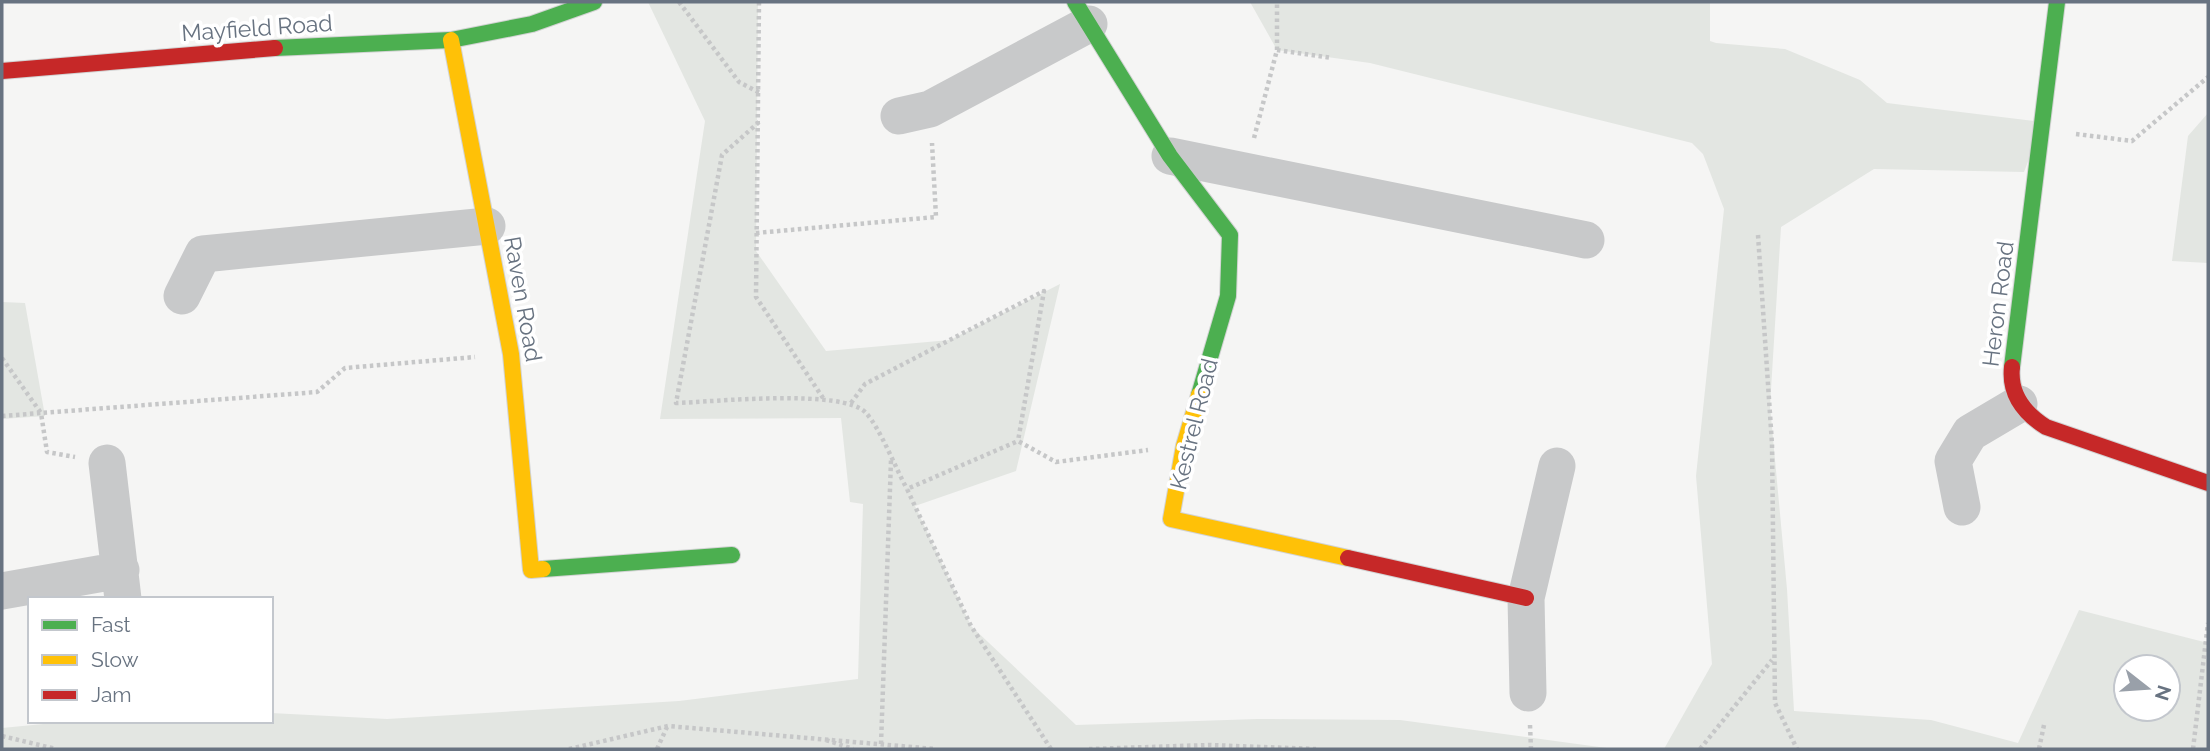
<svg xmlns="http://www.w3.org/2000/svg" width="2210" height="751" font-family="Raleway,sans-serif">
<style>
.green{fill:#e3e6e2;fill-rule:evenodd}
.lines{fill:none;stroke-linecap:round;stroke-linejoin:round}
.fast-casing{stroke:#d2d3d3;stroke-width:18}
.slow-casing{stroke:#d2d3d3;stroke-width:18}
.jam-casing{stroke:#d2d3d3;stroke-width:18}
.path{stroke:#c6c7c8;stroke-width:4.5;stroke-dasharray:3.5 3.5;stroke-linecap:butt}
.street{stroke:#c8c9ca;stroke-width:37}
.fast{stroke:#4caf50;stroke-width:16}
.slow{stroke:#ffc107;stroke-width:16}
.jam{stroke:#c62828;stroke-width:16}
.labels{text-anchor:middle;stroke-width:7;stroke-linejoin:round;paint-order:stroke}
.street-label{font-size:23px;fill:#687381;stroke:#fff}
</style>
<rect width="100%" height="100%" fill="#f5f5f4"/>
<path class="green" d="M648 2H758L756 251 826 351 950 340 1060 284 1016 471 915 506 971 626 1076 725 1257 719 1400 720 1614 749H2V728L74 721H271V713L387 719 679 701 858 679 863 504 850 502 841 418 660 419 705 121Z
M1250 2H1710V41L1716 43 1785 49 1860 80 1887 103 2043 122 2024 172 1874 169 1781 227 1770 406 1787 589 1794 711 1931 720 2018 743 2079 610 2208 643V749H1664L1712 664 1696 476 1724 209 1703 154 1692 143 1370 63 1277 50ZM2126 667H2168V709H2126Z
M2208 113V263L2172 261 2188 136Z
M2 302 25 303 45 416 2 419Z"/>
<g class="lines">
<defs>
<path id="fast" d="M1075 2 1170 156 1230 235 1228 296 1199 395
M275 48 451 40 532 24 594 2
M2012 367 2057 2
M543 569 732 555"/>
<path id="slow" d="M451 40 511 354 531 570 543 569
M1199 395 1184 446 1171 519 1348 558"/>
<path id="jam" d="M2 71 275 48
M2012 367C2009 394 2024 413 2046 427L2208 483
M1348 558 1526 598"/>
</defs>
<use href="#fast" class="fast-casing"/>
<use href="#slow" class="slow-casing"/>
<use href="#jam" class="jam-casing"/>
<path class="path" d="M679 2 739 82 760 93
M759 2 756 297 823 398
M1277 50 1332 58
M759 122 722 155 676 403C712 402 844 388 866 413 880 428 896 469 907 489
M2076 134 2132 141 2208 77
M1254 138 1277 50V2
M756 233 936 217 932 143
M1758 235 1772 444 1775 703 1797 749
M2 358 41 413 317 392 345 368 475 357
M851 403 865 384 1044 291 1018 441
M2 416 41 413 47 452 75 457
M1530 725 1531 749
M2 736 56 749
M826 740 853 749
M881 744 891 460
M569 749 668 726 935 749
M657 749 667 727
M1051 749 971 626 907 489 1018 441 1056 462 1148 450
M1089 749 1209 745 1316 749
M1700 749 1772 660
M2039 749 2044 725
M2193 749 2208 623"/>
<path class="street" d="M899 116 930 109 1089 24
M1170 156 1586 240
M182 296 203 254 487 226
M107 463 123 599
M1962 507 1953 461 1970 433 2019 404
M2 591 121 570
M1528 693 1526 598 1557 466"/>
<use href="#fast" class="fast"/>
<use href="#slow" class="slow"/>
<use href="#jam" class="jam"/>
</g>
<g class="labels">
<g class="street-label">
<text transform="translate(257 28) rotate(-4)" y="8">Mayfield Road</text>
<text transform="translate(523 299) rotate(80)" y="8">Raven Road</text>
<text transform="translate(1998 304) rotate(-83)" y="8">Heron Road</text>
<text transform="translate(1194 424) rotate(-76)" y="8">Kestrel Road</text>
</g>
</g>
<rect width="2210" height="751" fill="none" stroke="#687381" stroke-width="7"/>
<rect x="28" y="597" width="245" height="126" fill="#ffffff" stroke="#c3c7cd" stroke-width="2"/>
<rect x="42" y="620" width="35" height="10" fill="#4caf50" stroke="#c3c7cd" stroke-width="2"/>
<text x="91" y="632" font-size="21" fill="#687381">Fast</text>
<rect x="42" y="655" width="35" height="10" fill="#ffc107" stroke="#c3c7cd" stroke-width="2"/>
<text x="91" y="667" font-size="21" fill="#687381">Slow</text>
<rect x="42" y="690" width="35" height="10" fill="#c62828" stroke="#c3c7cd" stroke-width="2"/>
<text x="91" y="702" font-size="21" fill="#687381">Jam</text>
<g transform="translate(2147 688) rotate(107)"><circle r="33" fill="#ffffff" stroke="#c3c7cd" stroke-width="2"/>
<path d="M0-5L12 26L0 18L-12 26Z" fill="#99a0a9"/>
<text y="-10" font-size="19" font-weight="bold" text-anchor="middle" fill="#687381">N</text>
</g>
</svg>
